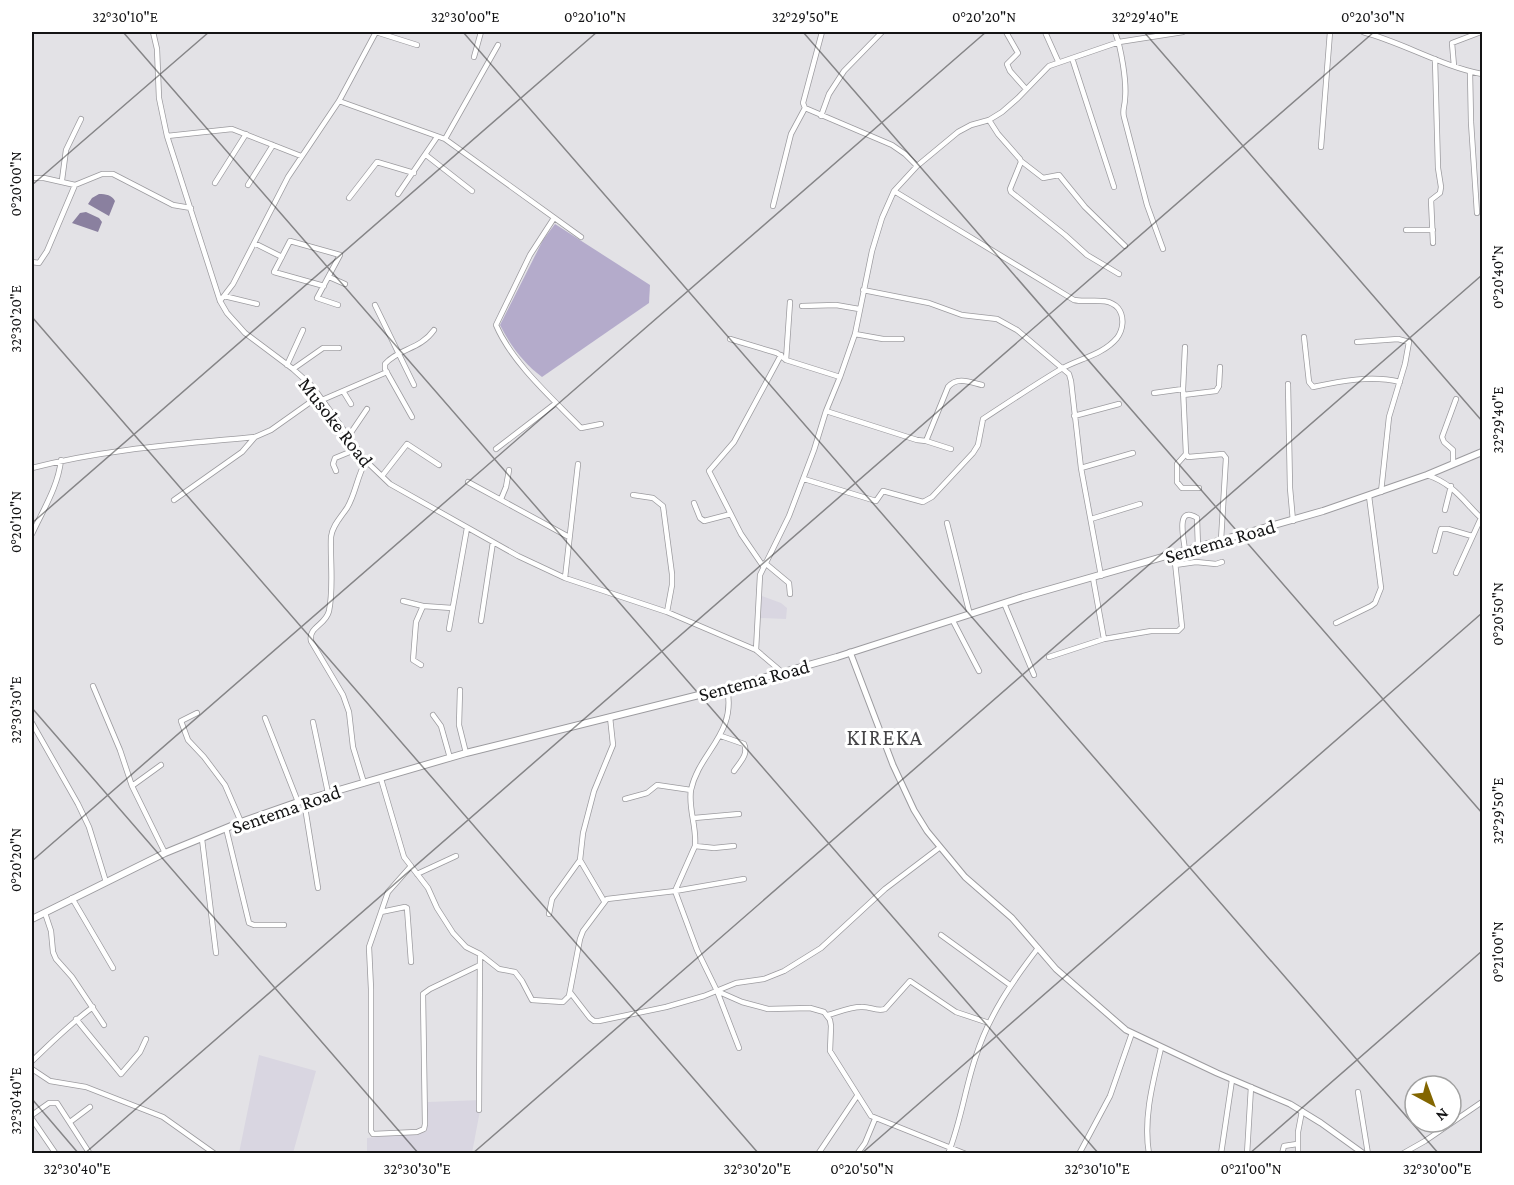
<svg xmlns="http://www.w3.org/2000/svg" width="1514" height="1185" font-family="'Crimson Pro',serif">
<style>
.built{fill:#d9d6e1}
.forest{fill:#b4abcb}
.water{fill:#8a809f}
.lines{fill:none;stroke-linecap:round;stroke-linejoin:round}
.minor-casing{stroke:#9c9b9f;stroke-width:6}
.tertiary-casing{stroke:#9c9b9f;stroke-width:7}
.secondary-casing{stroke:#9c9b9f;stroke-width:8}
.minor{stroke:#fff;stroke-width:4.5}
.tertiary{stroke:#fff;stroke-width:5}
.secondary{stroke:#fff;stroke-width:6}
.ticks{fill:none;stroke:#141415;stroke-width:1.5;stroke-opacity:0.45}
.labels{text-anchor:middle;stroke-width:6;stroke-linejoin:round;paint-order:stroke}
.street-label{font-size:20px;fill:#141415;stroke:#fff}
.quarter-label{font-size:22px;letter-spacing:1.5px;fill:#454447;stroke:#fff}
.neatline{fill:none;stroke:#141415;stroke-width:2}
.ticks-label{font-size:15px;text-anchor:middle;fill:#141415}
</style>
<rect width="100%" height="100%" fill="#e3e2e6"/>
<path class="built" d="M762 596 781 603 787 608 786 619 760 618Z
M259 1055 316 1071 293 1153H239Z
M482 1100 472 1153H367V1138L426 1132 428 1102Z"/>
<path class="forest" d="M555 224 650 285 649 303 542 377C524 364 510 345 500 325L543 240Z"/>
<path class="water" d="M99 194C106 194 112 195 115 201L109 216 88 204 92 198Z
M86 212 99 218 102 222 98 232 72 223 80 213Z"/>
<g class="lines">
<defs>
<path id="minor" d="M153 32 157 49 159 98 167 136 220 301 227 313 245 333 293 369 313 387 366 461 390 484 518 556 565 578 667 612 756 650 783 673
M376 32 417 45
M822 32 803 103 805 108 892 145 905 154 917 166
M1006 32 1018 53 1007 64 1010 71 1026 89
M1045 32 1058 61
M1115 32C1121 47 1127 82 1125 99 1125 106 1122 110 1124 117L1147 205 1163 249
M1363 32C1404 43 1441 66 1482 74
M474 57 481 32
M1072 58 1114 187
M1454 66 1452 43 1481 32
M1470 72 1471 122 1477 213
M339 101 445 139 581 237
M821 116 829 94 844 71 882 32
M989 120 998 134 1020 159 1021 162 1010 189 1011 192 1065 235 1087 255 1119 274
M167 136 232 129 301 156
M445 139 498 45
M1321 147 1330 32
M426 155 472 191
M1021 161 1043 178 1059 175 1085 207 1125 246
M32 178H44L75 185 102 174H113L173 205 191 208
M62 180 66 150 81 119
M215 183 246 134
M248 185 273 145
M398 194 437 137
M349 198 377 162 414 173
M773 206 791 134 805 108
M554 218 530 255 496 325C512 363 553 399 581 428L601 424
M1406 230H1433
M254 243 282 257
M1433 243 1431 200 1440 193 1441 187 1438 168 1435 59
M32 262 39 263 47 251 75 185
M329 277 345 284
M324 286 274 272 290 241 340 255 317 298 338 305
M863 290 929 303 962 315 997 319 1017 330 1069 374 1071 381 1081 468 1101 576
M224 296 257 304
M220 301 233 284 288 177 339 101 376 32
M375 305 414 385
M802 306 836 305 859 309
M855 334 883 339H902
M1304 337 1309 382 1313 387C1341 381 1371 375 1400 382
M730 339 777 353 786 360 840 377
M1357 342 1398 339 1409 342 1405 364 1389 417 1381 492
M1185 347 1183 389 1186 454 1188 457 1223 454 1226 458 1221 540
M786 360 790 302
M287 365 303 330
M293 369 323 348H339
M1288 384 1290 488 1293 521
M343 391 351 404
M1154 393 1183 389
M1183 395 1216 391 1219 386 1220 367
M322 400 387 372
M826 411 917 440 926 441 948 387C957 376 970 382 982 385
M1074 416 1119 404
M412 417 385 369V364C399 348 420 350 434 330
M348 437 367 409
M926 441 951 449
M496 449 556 403
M1186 454 1177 464V482L1182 488H1199
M1453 464V450L1444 442 1442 437 1456 399
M32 468C104 449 181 444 255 437L271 430 319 396
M1081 468 1133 453
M336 471 333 464 335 458 357 449
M1427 475C1454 484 1463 501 1482 519
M382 476 407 444 439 465
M804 479 876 501 883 491 923 502 932 497 973 453 978 445 983 419C1009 402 1034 385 1061 369 1078 359 1103 355 1117 338 1123 330 1125 317 1118 308 1107 296 1088 303 1074 300L894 191
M468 482 569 537
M633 495 653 498 663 506 672 574V585L667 612
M501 499 506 487 509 470
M174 500 242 452 255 437
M694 503 700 518 704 521 731 514
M1445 510 1451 486
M1091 519 1140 504
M947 523 970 615
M32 534C43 510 58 487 61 460
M1185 550C1184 540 1175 504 1197 518L1198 547
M1435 551 1441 529H1448L1472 536
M765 563 789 583 790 594
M1175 565 1196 562 1216 564 1222 562
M763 566 741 534 709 471 734 442 781 355
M1456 573 1481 518
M565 578 578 464
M1093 578 1104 639 1151 631H1178L1182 627 1174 553
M403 601 423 606
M1004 603 1034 675
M481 621 493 542
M953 621 979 671
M1336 623 1371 606 1375 603 1381 588 1369 496
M449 629 467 528
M756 650 760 575 789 516 814 450 826 411 840 377 855 334 872 251 882 218 894 191 917 166 958 132 971 125 989 120 1002 112 1018 98 1049 66 1119 42 1183 32
M1049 657 1104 639
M421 665 413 660 416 622 423 606 452 608
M93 686 120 750 132 786 165 853
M727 688C737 734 699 752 691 790 688 808 697 827 695 846L675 891 697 950 717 991 739 1048
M460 690 459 725 466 753
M197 713 181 721 188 740 204 757 225 785 241 822
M433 715 441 726 450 758
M265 718 298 802
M313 722 328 793
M32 723 78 804 89 827 106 882
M721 736 744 744C749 754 740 762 734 771
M381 779 404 857 428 888 437 908 453 933 466 947 480 954 479 1110
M364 783 353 747 349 712 343 695 311 641C308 627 326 625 329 611 334 587 330 561 331 537 332 526 341 517 347 508 356 493 357 476 366 461
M132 786 161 765
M625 799 647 793 657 785 691 790
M304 801 318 888
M694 818 739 814
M226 828 249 923 254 925H284
M202 839 216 953
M695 846 714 848 734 846
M580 860 604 901
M411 866 388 892 369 947 371 989V1131L373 1134 417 1132 424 1129 425 1124 423 994 430 989 480 965
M417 874 456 856
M72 898 113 968
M381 912 405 907 407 908 411 962
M45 913 51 931 53 952 56 959 72 977 104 1025
M549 914 552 899 580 860 583 833 594 791 613 745 610 717
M941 935 1010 985
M480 954 499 969 515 972 522 981 532 1000 563 1002 569 996 580 939 583 931 607 899 675 891 744 879
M717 991 742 1002 768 1009 810 1008 824 1012 830 1020 831 1026 830 1051 871 1116 966 1154
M570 992 590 1018 594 1021H599L666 1007 704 996 736 983 764 979 784 971 821 948 885 889 939 848
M828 1015C839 1012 850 1007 861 1007 870 1006 876 1012 885 1009L910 981 956 1012 989 1023
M76 1019 121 1074 140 1052 146 1039
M32 1061C52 1042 71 1023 93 1007
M32 1069 50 1081 86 1087 163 1117 215 1154
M1358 1092 1368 1154
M32 1115 49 1103H57L90 1154
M32 1119 56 1154
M70 1122 90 1107
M818 1154 857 1096
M857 1154 865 1143 875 1119
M948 1154C961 1122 965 1088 976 1056 989 1015 1012 982 1038 948
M1079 1154 1110 1096 1132 1033
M1149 1154C1143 1118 1153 1082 1161 1048
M1221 1154 1232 1080
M1247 1154 1251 1087
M1282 1154 1284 1146 1297 1144
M1298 1154V1132L1302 1111
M1402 1154 1425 1141 1482 1102"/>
<path id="tertiary" d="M850 652 893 765 914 810 927 831 965 877 1012 918 1056 969 1126 1030 1217 1073 1290 1104 1321 1123 1364 1154"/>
<path id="secondary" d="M32 919 165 853 241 822 298 802 466 753 727 688 837 657 1023 597 1323 511 1427 475 1482 452"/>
</defs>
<use href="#minor" class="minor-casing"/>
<use href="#tertiary" class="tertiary-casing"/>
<use href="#secondary" class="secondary-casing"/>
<use href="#minor" class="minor"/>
<use href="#tertiary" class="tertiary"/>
<use href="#secondary" class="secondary"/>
</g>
<path class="ticks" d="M123 32 1099 1154M463 32 1439 1154M803 32 1482 813M1144 32 1482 421M32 185 209 32M32 317 759 1154M32 523 597 32M32 708 419 1154M32 861 986 32M32 1099 79 1154M84 1154 1374 32M472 1154 1482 275M861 1154 1482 613M1249 1154 1482 951"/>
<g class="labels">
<g class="street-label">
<text transform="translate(336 422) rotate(52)" y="7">Musoke Road</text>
<text transform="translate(1220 541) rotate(-16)" y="7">Sentema Road</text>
<text transform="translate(754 680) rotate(-15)" y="7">Sentema Road</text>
<text transform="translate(286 809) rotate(-19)" y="7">Sentema Road</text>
</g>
<g class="quarter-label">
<text x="885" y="745">KIREKA</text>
</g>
</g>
<rect width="1514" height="1185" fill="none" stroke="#ffffff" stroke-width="66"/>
<g transform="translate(1433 1104) rotate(139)"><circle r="28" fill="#ffffff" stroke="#a1a1a1" stroke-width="1.5"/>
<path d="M0-4.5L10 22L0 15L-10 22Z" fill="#836600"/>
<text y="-9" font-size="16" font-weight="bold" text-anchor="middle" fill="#141415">N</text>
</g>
<rect x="33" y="33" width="1448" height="1119" class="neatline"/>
<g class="ticks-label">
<text x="125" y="22">32°30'10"E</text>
<text x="465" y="22">32°30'00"E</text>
<text x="595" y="22">0°20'10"N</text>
<text x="805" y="22">32°29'50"E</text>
<text x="984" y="22">0°20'20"N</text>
<text x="1145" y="22">32°29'40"E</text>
<text x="1373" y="22">0°20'30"N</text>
<text transform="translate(16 184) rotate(-90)" y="5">0°20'00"N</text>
<text transform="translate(1498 277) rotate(-90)" y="5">0°20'40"N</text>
<text transform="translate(16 319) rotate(-90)" y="5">32°30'20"E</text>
<text transform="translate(1498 420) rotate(-90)" y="5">32°29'40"E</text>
<text transform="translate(16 522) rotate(-90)" y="5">0°20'10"N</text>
<text transform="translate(1498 614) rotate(-90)" y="5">0°20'50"N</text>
<text transform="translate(16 710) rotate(-90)" y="5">32°30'30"E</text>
<text transform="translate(1498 811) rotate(-90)" y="5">32°29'50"E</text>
<text transform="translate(16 860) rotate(-90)" y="5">0°20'20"N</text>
<text transform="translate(1498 952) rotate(-90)" y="5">0°21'00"N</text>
<text transform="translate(16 1101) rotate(-90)" y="5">32°30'40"E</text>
<text x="77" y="1174">32°30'40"E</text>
<text x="417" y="1174">32°30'30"E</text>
<text x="757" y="1174">32°30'20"E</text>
<text x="862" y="1174">0°20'50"N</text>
<text x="1097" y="1174">32°30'10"E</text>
<text x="1251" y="1174">0°21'00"N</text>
<text x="1437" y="1174">32°30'00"E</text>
</g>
</svg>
